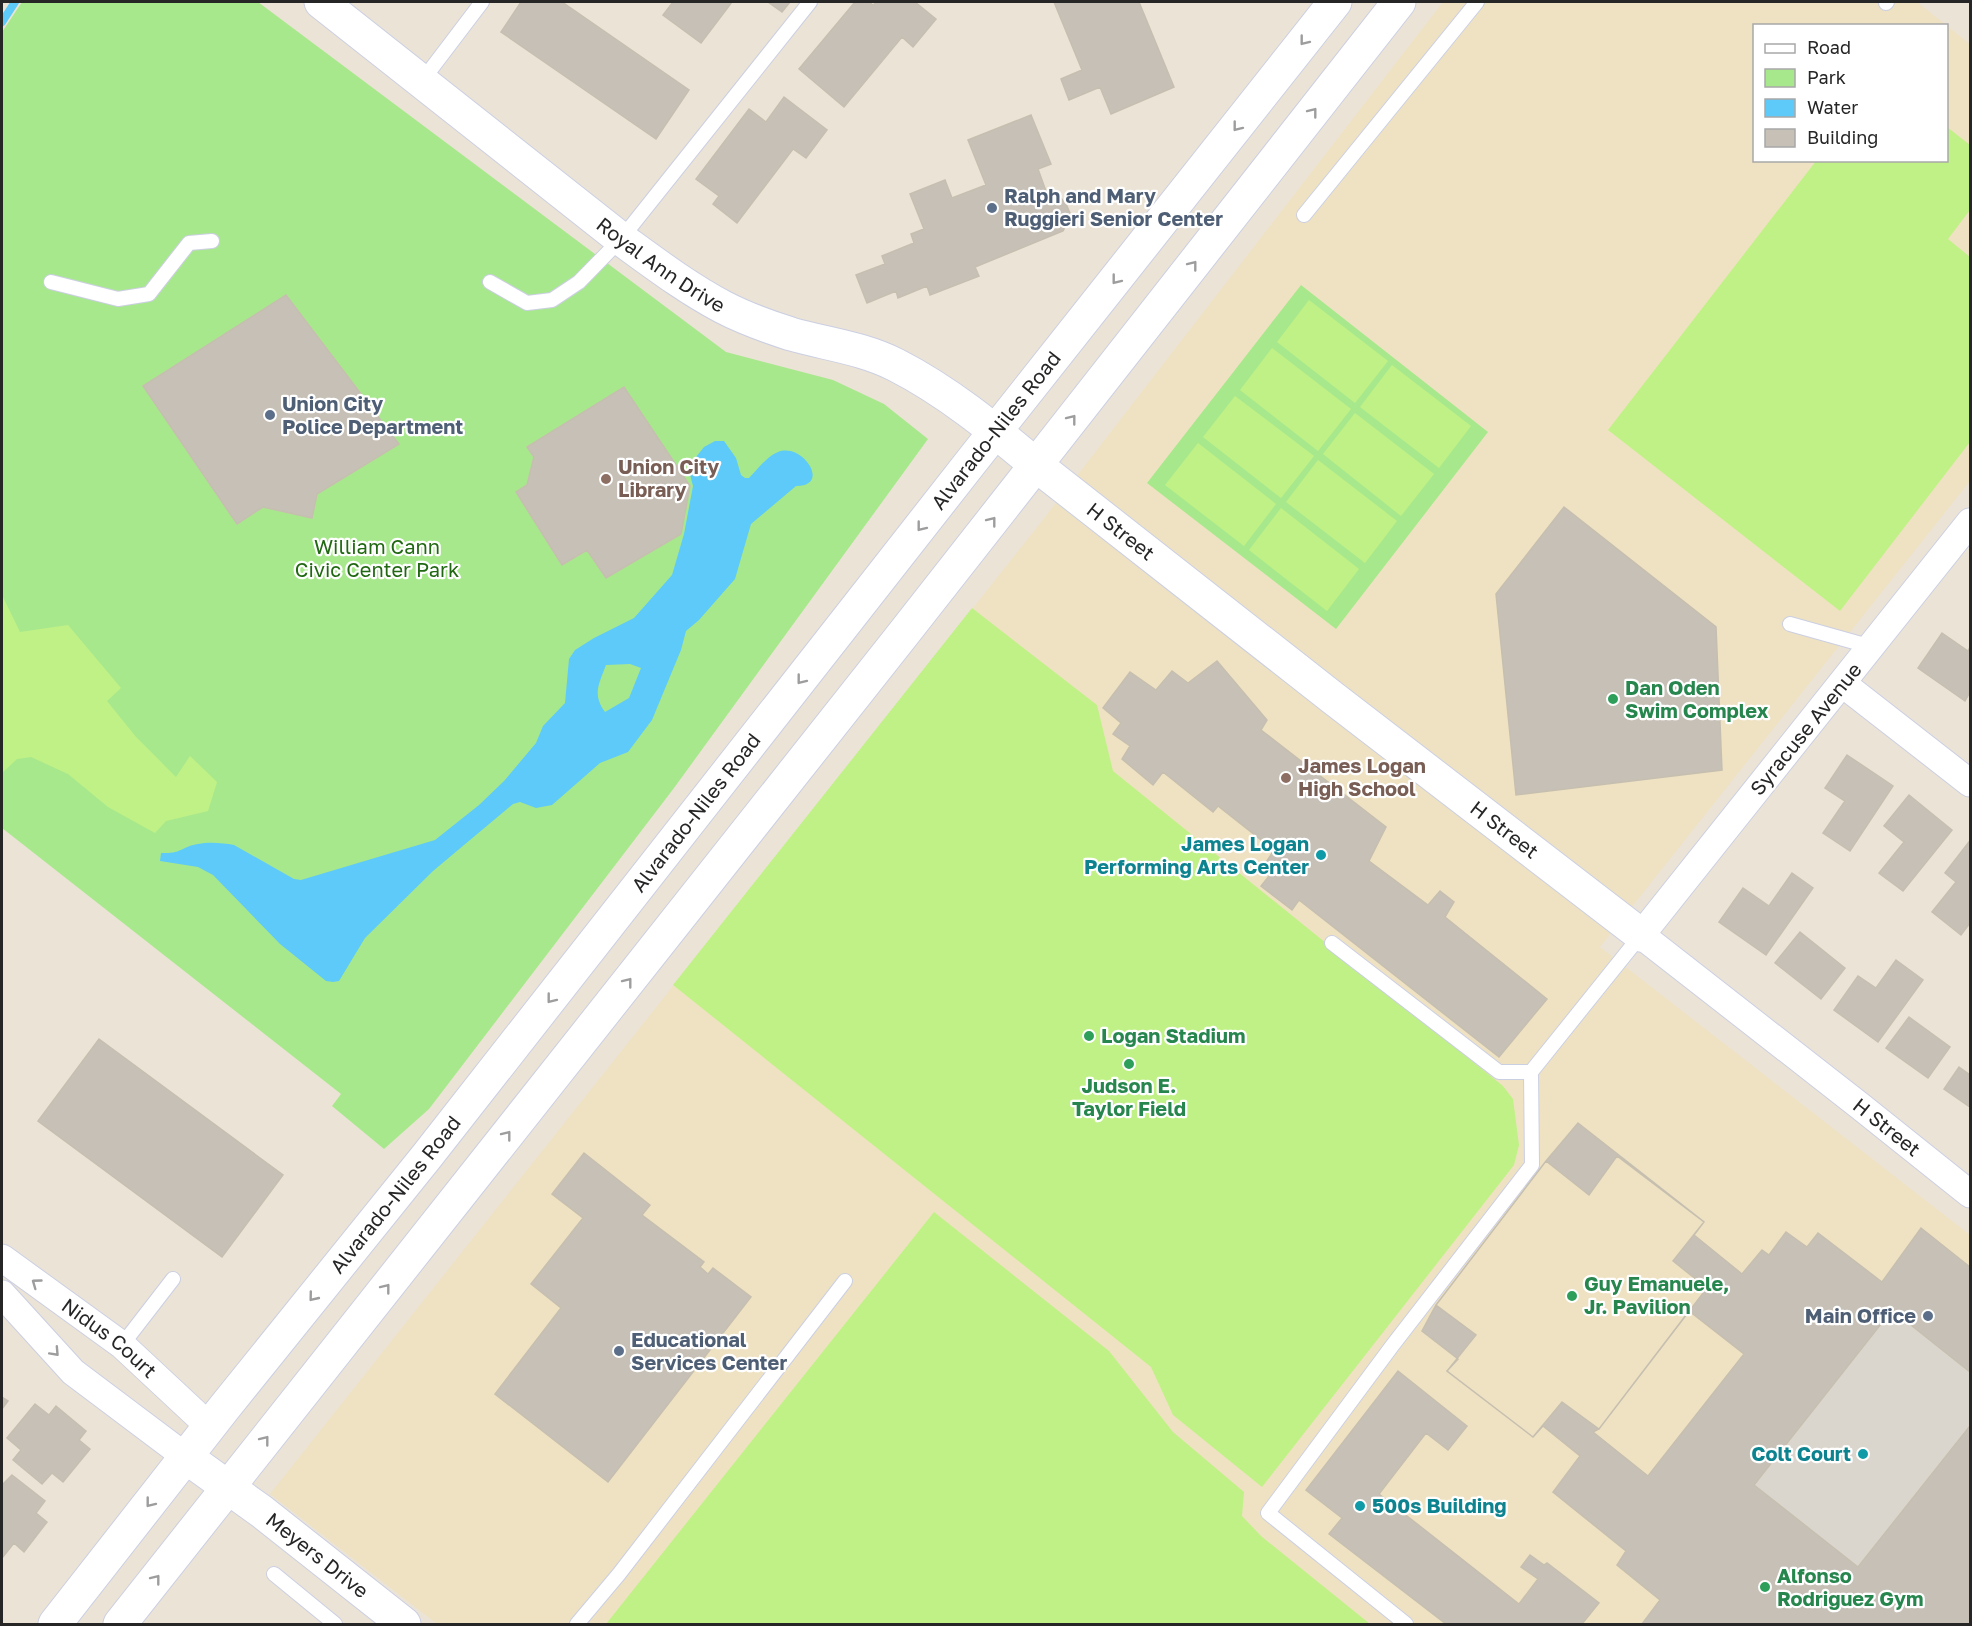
<svg xmlns="http://www.w3.org/2000/svg" width="1972" height="1626" font-family="'Golos Text',sans-serif">
<style>
.education{fill:#efe2c2;fill-rule:evenodd}
.green{fill:#a8e88c}
.pitch{fill:#c0f186}
.plaza{fill:#dad6cd}
.water{fill:#5dcaf9;fill-rule:evenodd}
.lines{fill:none;stroke-linecap:round;stroke-linejoin:round}
.stream{stroke:#5dcaf9;stroke-width:8}
.building{fill:#c6c0b6;stroke:#c6bfb0;stroke-width:1.5;fill-rule:evenodd}
.service-casing{stroke:#cbcfe2;stroke-width:16}
.minor-casing{stroke:#cbcfe2;stroke-width:29}
.tertiary-casing{stroke:#cbcfe2;stroke-width:35}
.secondary-casing{stroke:#cbcfe2;stroke-width:35}
.service{stroke:#fff;stroke-width:14}
.minor{stroke:#fff;stroke-width:27}
.tertiary{stroke:#fff;stroke-width:33}
.secondary{stroke:#fff;stroke-width:33}
.oneway{stroke:#9d9d9d}
.service-dot{fill:#5c6f8a;stroke:#fff;stroke-width:2}
.education-dot{fill:#8d6e63;stroke:#fff;stroke-width:2}
.leisure-dot{fill:#2e9e5b;stroke:#fff;stroke-width:2}
.culture-dot{fill:#0f9aa8;stroke:#fff;stroke-width:2}
.labels{text-anchor:middle;stroke-width:4.5;stroke-linejoin:round;paint-order:stroke}
.service-label{font-size:20px;font-weight:bold;fill:#4e5e75;stroke:#fff;text-anchor:start}
.street-label{font-size:20px;fill:#262626;stroke:#fff}
.education-label{font-size:20px;font-weight:bold;fill:#785e54;stroke:#fff;text-anchor:start}
.park-label{font-size:20px;fill:#216812;stroke:#fff}
.leisure-label{font-size:20px;font-weight:bold;fill:#27864d;stroke:#fff;text-anchor:start}
.culture-label{font-size:20px;font-weight:bold;fill:#0d838f;stroke:#fff;text-anchor:end}
</style>
<rect width="100%" height="100%" fill="#ebe3d6"/>
<path class="education" d="M1443 2H1917L1970 44V481L1600 947 1970 1235V1624H437L270 1494 1042 521ZM1754 26H1946V160H1754Z"/>
<path class="green" d="M22 2H258L726 352 833 380 884 404 928 439 674 788 429 1109 384 1149 332 1106 341 1094 2 828V32Z
M1301 285 1488 432 1336 629 1147 483Z"/>
<path class="pitch" d="M1947 127 1970 145V210L1948 239 1970 257V442L1840 611 1608 430 1816 161 1946 160Z
M1309 300 1388 361 1355 403 1277 342Z
M1272 348 1351 409 1318 451 1240 390Z
M1392 365 1471 426 1439 468 1360 407Z
M1235 396 1314 456 1281 498 1203 437Z
M1355 413 1434 474 1401 516 1323 454Z
M1198 443 1276 504 1244 546 1165 485Z
M1318 460 1397 521 1365 563 1286 502Z
M1281 508 1359 569 1327 611 1249 550Z
M2 595 20 632 68 625 121 688 107 701 136 737 176 777 190 756 217 782 208 811 166 821 155 833 108 807 68 774 31 757 17 759 2 773Z
M972 608 1097 705 1113 771 1503 1086 1513 1099 1519 1145 1514 1165 1262 1487 1173 1415 1151 1367 673 985Z
M934 1212 1109 1351 1173 1432 1244 1492 1242 1516 1261 1536 1370 1624H606Z"/>
<path class="plaza" d="M1892 1310 1970 1372V1426L1858 1567 1754 1485Z"/>
<path class="water" d="M715 441H724L736 458 741 475 745 478H749C757 470 767 456 778 452 802 442 832 486 796 486L751 524 735 579 699 620 686 631 681 650 652 720 628 752 600 763 552 805 536 808 520 802 513 804 433 871 365 938 339 981 333 982 326 981 280 944 213 875 198 867 160 861 161 853C174 853 174 853 185 848 199 841 219 842 234 845L294 879 301 880 435 840 479 805 504 781 536 743 543 726 565 703 569 659 575 650 594 638 634 618 672 575 684 534 693 486 688 467 704 447ZM630 664 641 668 629 698 605 712C592 694 599 684 606 665Z"/>
<g class="lines">
<path class="stream" d="M2 22 15 2"/>
</g>
<path class="building" d="M521 2H562L689 90 656 139 501 32Z
M673 2H732L701 43 663 15Z
M768 2H790L782 12Z
M855 2H869L873 5 877 2H915L936 19 913 47 902 37 844 107 799 69Z
M1054 2H1139L1174 87 1111 114 1100 87 1069 100 1061 79 1082 70Z
M784 97 827 130 806 158 793 149 737 223 713 204 719 196 696 179 749 109 766 122Z
M1031 115 1051 164 1038 169 1047 194 1051 193 1060 197 1066 204 1070 213 1068 222 1063 231 975 267 979 276 930 295 927 286 898 298 896 291 867 303 856 275 885 264 882 256 914 243 911 234 924 229 910 194 945 180 952 198 986 185 968 140Z
M286 295 399 444 317 494 312 518 263 507 237 524 143 386Z
M624 387 690 486 681 534 606 578 587 550 562 565 516 492 527 485 534 457 527 447Z
M1564 507 1716 627 1722 770 1516 795 1496 594Z
M1942 633 1968 651 1970 647V692L1965 701 1918 668Z
M1217 661 1267 720 1261 730 1386 827 1369 861 1428 905 1440 891 1454 902 1445 917 1547 999 1499 1057 1299 900 1292 910 1261 886 1269 876 1261 870 1274 850 1218 806 1213 812 1163 772 1153 785 1122 759 1130 746 1113 734 1121 723 1103 708 1130 672 1156 690 1172 671 1188 683Z
M1847 755 1893 786 1850 851 1823 833 1845 801 1825 788Z
M1909 795 1952 830 1903 891 1879 873 1904 842 1884 826Z
M1969 842 1970 843V923L1961 935 1932 912 1956 882 1945 873Z
M1792 873 1813 888 1766 955 1719 922 1743 888 1769 906Z
M1800 932 1845 968 1821 999 1775 963Z
M1896 960 1923 980 1878 1042 1834 1010 1858 976 1876 988Z
M1909 1017 1950 1047 1928 1078 1886 1048Z
M99 1039 283 1175 222 1257 38 1121Z
M1959 1067 1970 1075V1107L1944 1089Z
M1578 1123 1704 1222 1694 1235 1742 1274 1762 1250 1769 1255 1786 1232 1807 1247 1818 1233 1882 1282 1921 1228 1970 1267V1372L1892 1310 1754 1485 1858 1567 1970 1426V1624H1642L1660 1600 1617 1565 1626 1551 1553 1492 1580 1456 1543 1426 1533 1437 1447 1371 1458 1359 1422 1331 1436 1305 1546 1161ZM1689 1311 1744 1354 1648 1476 1593 1432 1599 1429Z
M584 1153 650 1205 642 1215 704 1262 700 1267 708 1274 713 1268 751 1297 608 1482 495 1394 561 1308 531 1284 583 1218 552 1194Z
M1617 1156 1704 1222 1673 1261 1707 1288 1599 1429 1562 1402 1533 1437 1447 1371 1476 1335 1436 1305 1546 1161 1589 1195Z
M1398 1371 1467 1426 1448 1450 1426 1433 1379 1494 1519 1604 1538 1579 1521 1567 1530 1555 1544 1565 1547 1563 1599 1603 1582 1624H1446L1329 1534 1342 1518 1306 1490Z
M2 1397 8 1401 2 1409Z
M35 1404 49 1415 56 1406 86 1431 79 1440 90 1449 63 1482 52 1473 42 1484 13 1460 21 1450 7 1438Z
M12 1475 45 1501 36 1513 47 1522 24 1552 14 1543 2 1558V1485Z"/>
<g class="lines">
<defs>
<path id="service" d="M1886 3 1887 2
M422 81 482 2
M1304 215 1477 2
M51 282 118 299 149 294 189 243 212 241
M490 282 527 303 552 300 579 282 621 239 810 2
M1790 624 1872 647
M1332 943 1499 1072H1531
M122 1345 173 1279
M274 1574 335 1624
M577 1624 619 1574 845 1281
M1406 1624 1268 1513 1392 1346 1532 1165 1531 1072 1641 935"/>
<g id="minor">
<path id="s1" d="M1970 522 1641 935 1860 1106 1970 1194"/>
<path d="M1843 684 1970 783"/>
<path id="s2" d="M2 1258 122 1345 210 1427"/>
<path d="M2 1294 73 1372 186 1457"/>
</g>
<g id="tertiary">
<path id="s3" d="M321 2 621 239C654 263 687 288 723 307 744 318 769 327 791 334 826 344 863 348 896 365 947 391 992 428 1036 465L1333 698 1641 935"/>
<path id="s4" d="M186 1457 261 1511 404 1624"/>
</g>
<g id="secondary">
<path id="s5" d="M55 1624 224 1408 427 1156 971 462 1335 2"/>
<path d="M120 1624 904 633 1399 2"/>
</g>
</defs>
<use href="#service" class="service-casing"/>
<use href="#minor" class="minor-casing"/>
<use href="#tertiary" class="tertiary-casing"/>
<use href="#secondary" class="secondary-casing"/>
<use href="#service" class="service"/>
<use href="#minor" class="minor"/>
<use href="#tertiary" class="tertiary"/>
<use href="#secondary" class="secondary"/>
</g>
<defs><path id="oneway-chevron" d="M-2-3.5L2.5 0L-2 3.5" fill="none" stroke-width="1.6" stroke-linecap="round" stroke-linejoin="round" transform="scale(1.5)"/></defs>
<g class="oneway">
<use href="#oneway-chevron" transform="translate(1304 41) rotate(128)"/>
<use href="#oneway-chevron" transform="translate(1313 112) rotate(-52)"/>
<use href="#oneway-chevron" transform="translate(1237 127) rotate(128)"/>
<use href="#oneway-chevron" transform="translate(1193 265) rotate(-52)"/>
<use href="#oneway-chevron" transform="translate(1116 280) rotate(128)"/>
<use href="#oneway-chevron" transform="translate(1072 419) rotate(-52)"/>
<use href="#oneway-chevron" transform="translate(992 521) rotate(-52)"/>
<use href="#oneway-chevron" transform="translate(921 527) rotate(128)"/>
<use href="#oneway-chevron" transform="translate(801 680) rotate(128)"/>
<use href="#oneway-chevron" transform="translate(628 982) rotate(-52)"/>
<use href="#oneway-chevron" transform="translate(551 999) rotate(128)"/>
<use href="#oneway-chevron" transform="translate(507 1135) rotate(-52)"/>
<use href="#oneway-chevron" transform="translate(36 1283) rotate(-144)"/>
<use href="#oneway-chevron" transform="translate(386 1288) rotate(-52)"/>
<use href="#oneway-chevron" transform="translate(313 1297) rotate(129)"/>
<use href="#oneway-chevron" transform="translate(55 1352) rotate(47)"/>
<use href="#oneway-chevron" transform="translate(265 1440) rotate(-52)"/>
<use href="#oneway-chevron" transform="translate(150 1503) rotate(128)"/>
<use href="#oneway-chevron" transform="translate(156 1579) rotate(-52)"/>
</g>
<g class="service-dot">
<circle cx="992" cy="208" r="6"/>
<circle cx="270" cy="415" r="6"/>
<circle cx="1928" cy="1316" r="6"/>
<circle cx="619" cy="1351" r="6"/>
</g>
<g class="education-dot">
<circle cx="606" cy="479" r="6"/>
<circle cx="1286" cy="778" r="6"/>
</g>
<g class="leisure-dot">
<circle cx="1613" cy="699" r="6"/>
<circle cx="1089" cy="1036" r="6"/>
<circle cx="1129" cy="1064" r="6"/>
<circle cx="1572" cy="1296" r="6"/>
<circle cx="1765" cy="1587" r="6"/>
</g>
<g class="culture-dot">
<circle cx="1321" cy="855" r="6"/>
<circle cx="1863" cy="1454" r="6"/>
<circle cx="1360" cy="1506" r="6"/>
</g>
<g class="labels">
<g class="service-label">
<text x="1004" y="203">Ralph and Mary<tspan x="1004" dy="23">Ruggieri Senior Center</tspan></text>
<text x="282" y="411">Union City<tspan x="282" dy="23">Police Department</tspan></text>
<text x="1916" y="1323" text-anchor="end">Main Office</text>
<text x="631" y="1347">Educational<tspan x="631" dy="23">Services Center</tspan></text>
</g>
<g class="street-label">
<text dy="7" stroke="none"><textPath href="#s3" startOffset="430">Royal Ann Drive</textPath></text>
<text dy="7" stroke="none"><textPath href="#s5" startOffset="1520">Alvarado-Niles Road</textPath></text>
<text dy="7" stroke="none"><textPath href="#s3" startOffset="968">H Street</textPath></text>
<text transform="translate(1806 729) rotate(-51)" y="7">Syracuse Avenue</text>
<text dy="7" stroke="none"><textPath href="#s5" startOffset="1034">Alvarado-Niles Road</textPath></text>
<text dy="7" stroke="none"><textPath href="#s3" startOffset="1454">H Street</textPath></text>
<text dy="7" stroke="none"><textPath href="#s1" startOffset="840">H Street</textPath></text>
<text dy="7" stroke="none"><textPath href="#s5" startOffset="548">Alvarado-Niles Road</textPath></text>
<text dy="7" stroke="none"><textPath href="#s2" startOffset="134">Nidus Court</textPath></text>
<text dy="7" stroke="none"><textPath href="#s4" startOffset="164">Meyers Drive</textPath></text>
</g>
<g class="education-label">
<text x="618" y="474">Union City<tspan x="618" dy="23">Library</tspan></text>
<text x="1298" y="773">James Logan<tspan x="1298" dy="23">High School</tspan></text>
</g>
<g class="park-label">
<text x="377" y="554">William Cann<tspan x="377" dy="23">Civic Center Park</tspan></text>
</g>
<g class="leisure-label">
<text x="1625" y="695">Dan Oden<tspan x="1625" dy="23">Swim Complex</tspan></text>
<text x="1101" y="1043">Logan Stadium</text>
<text x="1129" y="1093" text-anchor="middle">Judson E.<tspan x="1129" dy="23">Taylor Field</tspan></text>
<text x="1584" y="1291">Guy Emanuele,<tspan x="1584" dy="23">Jr. Pavilion</tspan></text>
<text x="1777" y="1583">Alfonso<tspan x="1777" dy="23">Rodriguez Gym</tspan></text>
</g>
<g class="culture-label">
<text x="1309" y="851">James Logan<tspan x="1309" dy="23">Performing Arts Center</tspan></text>
<text x="1851" y="1461">Colt Court</text>
<text x="1372" y="1513" text-anchor="start">500s Building</text>
</g>
</g>
<rect width="1972" height="1626" fill="none" stroke="#262626" stroke-width="6"/>
<rect x="1753" y="24" width="195" height="138" fill="#ffffff" stroke="#a8a8a8" stroke-width="1.5"/>
<rect x="1765" y="44" width="30" height="9" fill="#ffffff" stroke="#a8a8a8" stroke-width="1.5"/>
<text x="1807" y="54" font-size="18" fill="#262626">Road</text>
<rect x="1765" y="69" width="30" height="18" fill="#a8e88c" stroke="#a8a8a8" stroke-width="1.5"/>
<text x="1807" y="84" font-size="18" fill="#262626">Park</text>
<rect x="1765" y="99" width="30" height="18" fill="#5dcaf9" stroke="#a8a8a8" stroke-width="1.5"/>
<text x="1807" y="114" font-size="18" fill="#262626">Water</text>
<rect x="1765" y="129" width="30" height="18" fill="#c6c0b6" stroke="#a8a8a8" stroke-width="1.5"/>
<text x="1807" y="144" font-size="18" fill="#262626">Building</text>
</svg>
